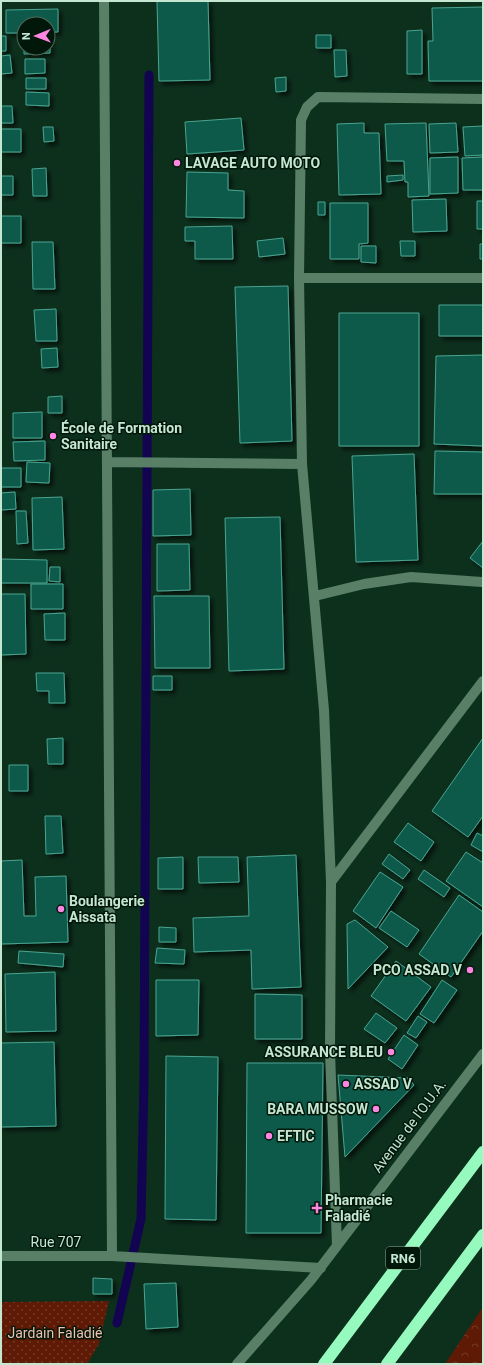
<svg xmlns="http://www.w3.org/2000/svg" width="484" height="1365" font-family="Roboto,sans-serif">
<style>
.forest{fill:url(#forest-crowns)}
.garden{fill:url(#garden-dots)}
.lines{fill:none;stroke-linecap:round;stroke-linejoin:round}
.stream{stroke:#120451;stroke-width:9}
.building{fill:#085a4c;stroke:#4ca490;filter:url(#shadow)}
.minor{stroke:#597f67;stroke-width:10}
.highway{stroke:#96fabe;stroke-width:12}
.poi-dot{fill:#fd86e2;stroke:#001709;stroke-width:1.5}
.labels{text-anchor:middle;stroke-width:3;stroke-linejoin:round;paint-order:stroke}
.shield{fill:#001709;stroke:#8aa894;stroke-width:1}
.shield-label{font-size:13px;font-weight:bold;fill:#c5e6d0}
.poi-label{font-size:14px;font-weight:bold;fill:#c5e6d0;stroke:#001709;text-anchor:start}
.street-label{font-size:14px;fill:#c5e6d0;stroke:#001709}
.park-label{font-size:14px;fill:#f1beb0;stroke:#001709}
</style>
<defs>
<pattern id="forest-crowns" width="20" height="18" patternUnits="userSpaceOnUse"><rect width="20" height="18" fill="#5e1a05"/><path d="M2 6a3 3 0 1 1 6 0M12 15a3 3 0 1 1 6 0" fill="none" stroke="#743b28"/></pattern>
<pattern id="garden-dots" width="8" height="8" patternUnits="userSpaceOnUse"><rect width="8" height="8" fill="#5e1a05"/><path d="M2 2h.1M6 6h.1" fill="none" stroke="#743b28" stroke-width="1.8" stroke-linecap="round"/></pattern>
<filter id="shadow"><feDropShadow dx="3.5" dy="3.5" stdDeviation="2" flood-color="#0009"/></filter>
</defs>
<rect width="100%" height="100%" fill="#0d301d"/>
<path class="forest" d="M483 1307V1364H445Z"/>
<path class="garden" d="M109 1301 99 1344 87 1364H1V1302Z"/>
<g class="lines">
<path class="stream" d="M117 1323 141 1219 144 1081 149 75"/>
</g>
<path class="building" d="M157 1H208L210 80 159 81Z
M483 7V81H429L428 41H433L432 8Z
M58 9V32H48V24H24V33H6V10Z
M422 30V74H407V31Z
M316 35H331V48H316Z
M1 36H6V51H1Z
M48 39H50V53L24 54V48H48Z
M334 50H346L347 76 335 77Z
M10 55 12 73 1 74V56Z
M25 59H45V73L25 74Z
M286 77V91L276 92 275 78Z
M26 78H46V89H26Z
M26 92 49 93V106L26 105Z
M1 106H12L13 123H1Z
M241 118 244 150 187 154 185 122Z
M364 123V133H379L381 194 339 195 337 124Z
M426 123 429 196 408 197V182H405L404 161H387L385 124Z
M456 123 458 152 430 153 429 124Z
M483 126V155L465 156 463 127Z
M43 127H53L54 141 44 142Z
M1 129H21V152H1Z
M458 157V193L430 194V158Z
M483 157V190H463L462 158Z
M46 168 47 196H33L32 169Z
M187 172 228 173V190L244 191V218L186 217Z
M403 175V180L387 182V176Z
M1 176H13V195H1Z
M446 199 447 231 413 232 412 200Z
M477 201H483V229H477Z
M318 202H325V215H318Z
M330 203H368V243L359 244V259H330Z
M1 216H21V243H1Z
M232 226 233 259H195V241H185V227Z
M283 238 285 254 259 257 257 241Z
M400 241H415V256H401Z
M32 242H53L55 289H33Z
M480 244H483V259H480Z
M361 246H376V263L361 262Z
M288 286 292 441 240 443 235 287Z
M439 305H483V336H439Z
M56 309 57 341H36L34 310Z
M339 313H419V446H339Z
M57 348 58 367 42 368 41 349Z
M483 355V446L434 444 436 356Z
M62 396V413H48V397Z
M42 412V438H13V413Z
M45 441V460L14 461 13 442Z
M435 451 483 452V494H434Z
M414 454 418 560 356 562 352 456Z
M27 462 50 463 49 483 26 482Z
M1 468H21V487H1Z
M190 489 191 535 153 536V490Z
M15 492 16 509 1 510V493Z
M62 497 64 549 33 550 32 498Z
M16 511H26L28 543 17 544Z
M280 517 284 669 229 671 225 518Z
M483 541V568L470 558Z
M157 544H189L190 590 157 591Z
M1 559 47 560V583H1Z
M50 567H60V582L49 581Z
M31 584H63V609H31Z
M1 594H25L26 654 1 655Z
M154 596H209L210 668H155Z
M65 613V640H45L44 614Z
M36 673H64L65 703H49V691H37Z
M153 676H172V690H153Z
M63 738V764H48L47 739Z
M483 738V816L468 837 432 811Z
M9 765H28V791H9Z
M45 816H61L63 853 46 854Z
M408 823 434 842 421 861 394 842Z
M477 833 483 836V852L471 845Z
M466 852 483 863V907L446 881Z
M389 854 410 870 403 879 382 864Z
M296 855 301 987 252 989 251 950 194 952 193 918 249 916 247 857Z
M183 857V889H158V858Z
M198 857H238L239 882 199 883Z
M22 860 24 916H36L35 877 66 876 68 942 1 944V861Z
M424 870 450 888 444 897 418 879Z
M380 872 403 887 376 928 353 911Z
M459 895 483 912V931L451 977 419 954Z
M391 911 419 930 407 947 379 928Z
M355 920 388 947 348 989 347 924Z
M159 927 176 928V942H159Z
M157 948 185 950 184 964 155 963Z
M19 951 64 954 63 967 18 963Z
M396 961 431 987 406 1021 371 996Z
M55 972 56 1031 6 1032 5 974Z
M156 980H199L198 1035 156 1036Z
M442 980 457 990 434 1023 420 1014Z
M255 994 302 995V1039H255Z
M376 1013 397 1028 385 1043 364 1029Z
M418 1016 427 1022 416 1038 407 1033Z
M404 1035 418 1045 402 1069 388 1059Z
M54 1042 56 1126 1 1127V1043Z
M166 1056 218 1057 216 1220 165 1219Z
M247 1063H323L321 1233H246Z
M338 1075 408 1078 414 1085 345 1157Z
M93 1278 112 1279V1294H93Z
M176 1283 178 1327 146 1329 144 1284Z"/>
<g class="lines">
<path class="minor" d="M104 1 112 1256
M299 278H483
M107 462 302 464
M315 596 364 584 411 577 482 582
M331 882 483 681
M337 1246 330 1052 331 882 324 710 302 464 299 278 301 120 307 107 318 97 483 99
M1 1256H112L321 1268
M237 1364 311 1280 483 1054"/>
<path class="highway" d="M324 1364 483 1152
M387 1364 483 1235"/>
</g>
<g class="poi-dot">
<circle cx="177" cy="163" r="4"/>
<circle cx="53" cy="436" r="4"/>
<circle cx="61" cy="909" r="4"/>
<circle cx="470" cy="970" r="4"/>
<circle cx="391" cy="1052" r="4"/>
<circle cx="346" cy="1084" r="4"/>
<circle cx="376" cy="1109" r="4"/>
<circle cx="269" cy="1136" r="4"/>
<path d="M315 1202h4v4h4v4h-4v4h-4v-4h-4v-4h4z"/>
</g>
<g class="labels">
<rect class="shield" x="386" y="1247" width="34" height="22" rx="3"/>
<g class="shield-label">
<text x="403" y="1263">RN6</text>
</g>
<g class="poi-label">
<text x="185" y="168">LAVAGE AUTO MOTO</text>
<text x="61" y="433">École de Formation<tspan x="61" dy="16">Sanitaire</tspan></text>
<text x="69" y="906">Boulangerie<tspan x="69" dy="16">Aissata</tspan></text>
<text x="462" y="975" text-anchor="end">PCO ASSAD V</text>
<text x="383" y="1057" text-anchor="end">ASSURANCE BLEU</text>
<text x="354" y="1089">ASSAD V</text>
<text x="368" y="1114" text-anchor="end">BARA MUSSOW</text>
<text x="277" y="1141">EFTIC</text>
<text x="325" y="1205">Pharmacie<tspan x="325" dy="16">Faladié</tspan></text>
</g>
<g class="street-label">
<text transform="translate(409 1126) rotate(-53)" y="5">Avenue de l'O.U.A.</text>
<text x="56" y="1247">Rue 707</text>
</g>
<g class="park-label">
<text x="55" y="1338">Jardain Faladié</text>
</g>
</g>
<rect width="484" height="1365" fill="none" stroke="#c5e6d0" stroke-width="4"/>
<g transform="translate(36 36) rotate(269)"><circle r="19" fill="#001709" stroke="#4f6a59"/>
<path d="M0-3L7 15L0 10L-7 15Z" fill="#fd86e2"/>
<text y="-6" font-size="11" font-weight="bold" text-anchor="middle" fill="#c5e6d0">N</text>
</g>
</svg>
